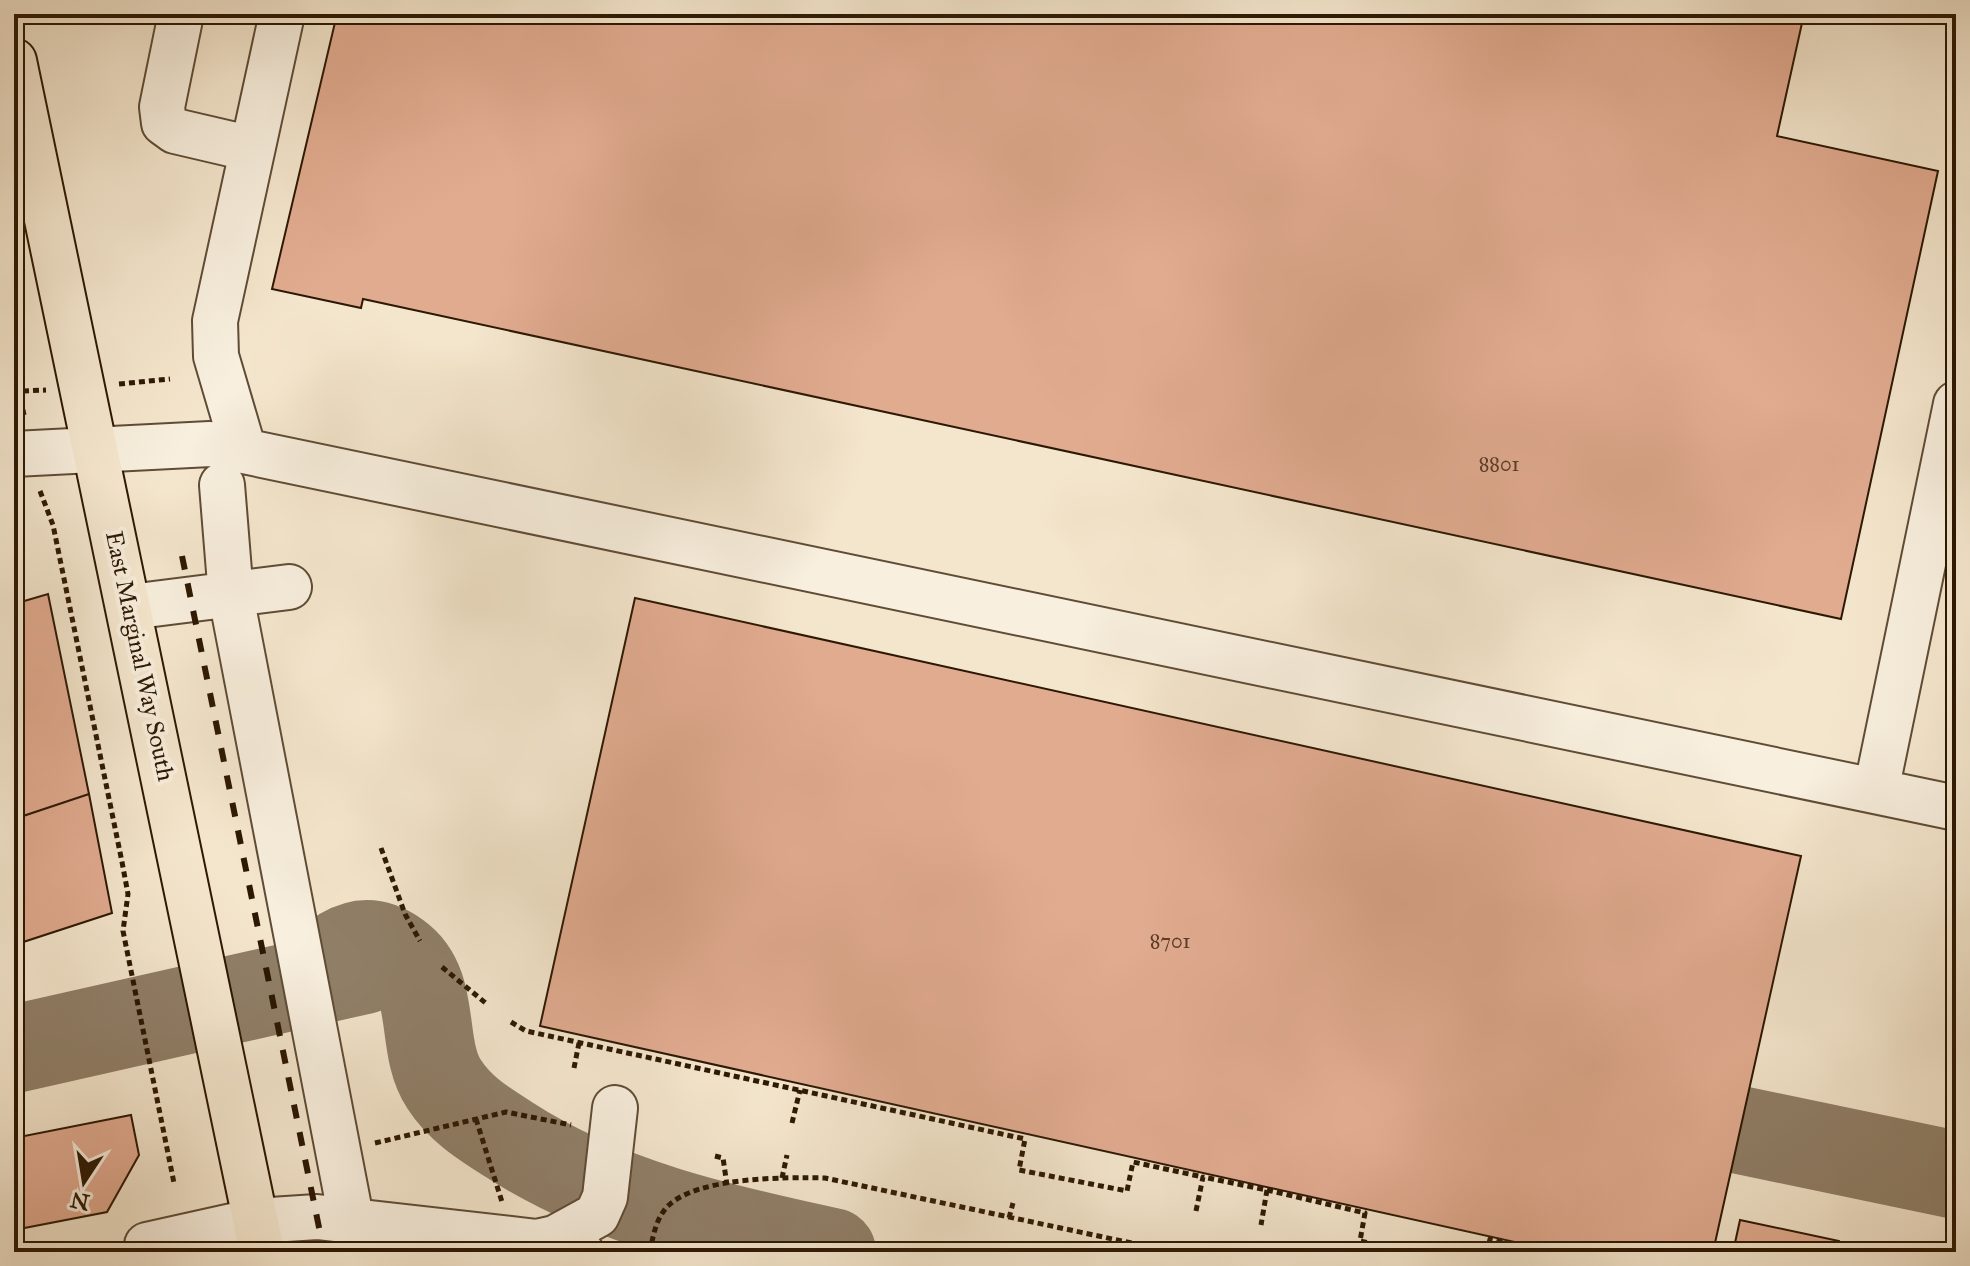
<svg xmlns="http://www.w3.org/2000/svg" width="1970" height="1266" font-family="'IM FELL Great Primer',serif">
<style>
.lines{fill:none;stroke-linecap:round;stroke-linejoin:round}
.taxiway{stroke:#907f68;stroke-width:88}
.building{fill:#e1ab90;stroke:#2d1804;stroke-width:2}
.minor-casing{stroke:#5f4c36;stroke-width:48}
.major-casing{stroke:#2d1804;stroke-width:48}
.path{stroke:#2d1804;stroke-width:5;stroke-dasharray:6 4;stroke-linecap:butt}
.minor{stroke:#f8efde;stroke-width:44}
.major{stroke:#f4e6cd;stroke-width:44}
.rail{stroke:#2d1804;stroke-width:6;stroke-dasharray:14 14;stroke-linecap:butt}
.labels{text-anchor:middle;stroke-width:8;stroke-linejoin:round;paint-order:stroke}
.number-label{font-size:20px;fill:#5a3d27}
.street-label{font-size:24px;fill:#2d1804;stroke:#f8efde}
</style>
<rect width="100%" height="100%" fill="#f4e6cd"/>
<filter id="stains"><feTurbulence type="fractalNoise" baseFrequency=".0025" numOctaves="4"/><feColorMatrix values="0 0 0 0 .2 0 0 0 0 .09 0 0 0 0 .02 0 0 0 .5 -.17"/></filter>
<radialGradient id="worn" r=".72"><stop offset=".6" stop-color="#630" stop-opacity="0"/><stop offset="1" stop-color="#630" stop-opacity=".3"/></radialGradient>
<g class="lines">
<path class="taxiway" d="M306 984C330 956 360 929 398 956 438 985 419 1046 444 1084 460 1109 483 1123 508 1139 605 1202 720 1228 832 1252
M14 1049 364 970
M1740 1130 1956 1175"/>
</g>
<path class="building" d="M337 14H1804L1777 136 1938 171 1841 619 363 299 361 308 272 289Z
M48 594 89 794 14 819V604Z
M635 598 1801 856 1713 1252H1560L540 1026Z
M89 794 112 913 14 945V819Z
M131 1115 139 1155 107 1212 14 1230V1138Z
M1740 1220 1839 1241 1837 1252H1733Z"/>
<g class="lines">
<defs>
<path id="minor" d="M181 14 162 107 164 123 175 131 252 149
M244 451 216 356 215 321 282 14
M14 454 210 444 1956 808
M222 485 231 596 351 1218
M130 607 289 587
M1876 791 1956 404
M555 1238 597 1215 605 1197 615 1108
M149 1252 147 1245 255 1221 317 1217 537 1242 555 1238 581 1252"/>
<path id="major" d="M14 61 262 1252"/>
</defs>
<use href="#minor" class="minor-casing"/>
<use href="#major" class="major-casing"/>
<path class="path" d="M14 352 23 391 14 413
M119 384 170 379
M23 391 46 390
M21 400 24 415
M40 491 53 525 122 862 128 894 123 931 174 1183
M381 848 405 914 420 941
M442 967 488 1005
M511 1022 526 1031 1025 1139 1019 1170 1127 1191 1133 1162 1203 1177
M574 1068 579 1043
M476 1119 502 1202
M792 1123 800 1090
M375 1143 506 1112 571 1125
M715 1156 723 1158 727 1185
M782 1178 787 1155
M1267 1190 1365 1213 1360 1241 1410 1252
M1196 1211 1203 1177 1267 1190 1261 1225
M1009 1218 1013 1203
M650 1252C653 1236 656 1218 668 1206 697 1177 785 1177 825 1178L1174 1252
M1487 1252 1490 1239 1549 1252"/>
<use href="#minor" class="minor"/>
<use href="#major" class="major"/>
<path class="rail" d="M182 556 324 1252"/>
</g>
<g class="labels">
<g class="number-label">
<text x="1499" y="471">8801</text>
<text x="1170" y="948">8701</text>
</g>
<g class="street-label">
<text transform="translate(140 656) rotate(78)" y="8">East Marginal Way South</text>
</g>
</g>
<rect width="1970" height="1266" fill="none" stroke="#f4e6cd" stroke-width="48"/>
<rect x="16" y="16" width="1938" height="1234" fill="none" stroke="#2d1804" stroke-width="4"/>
<rect x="24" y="24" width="1922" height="1218" fill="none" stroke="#2d1804" stroke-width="2"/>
<g transform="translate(84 1182) rotate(192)" stroke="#f8efde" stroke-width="6" paint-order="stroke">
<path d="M0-6L14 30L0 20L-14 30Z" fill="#2d1804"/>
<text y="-12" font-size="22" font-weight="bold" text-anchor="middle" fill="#2d1804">N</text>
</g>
<rect width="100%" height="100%" filter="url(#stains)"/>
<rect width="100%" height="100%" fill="url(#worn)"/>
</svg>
